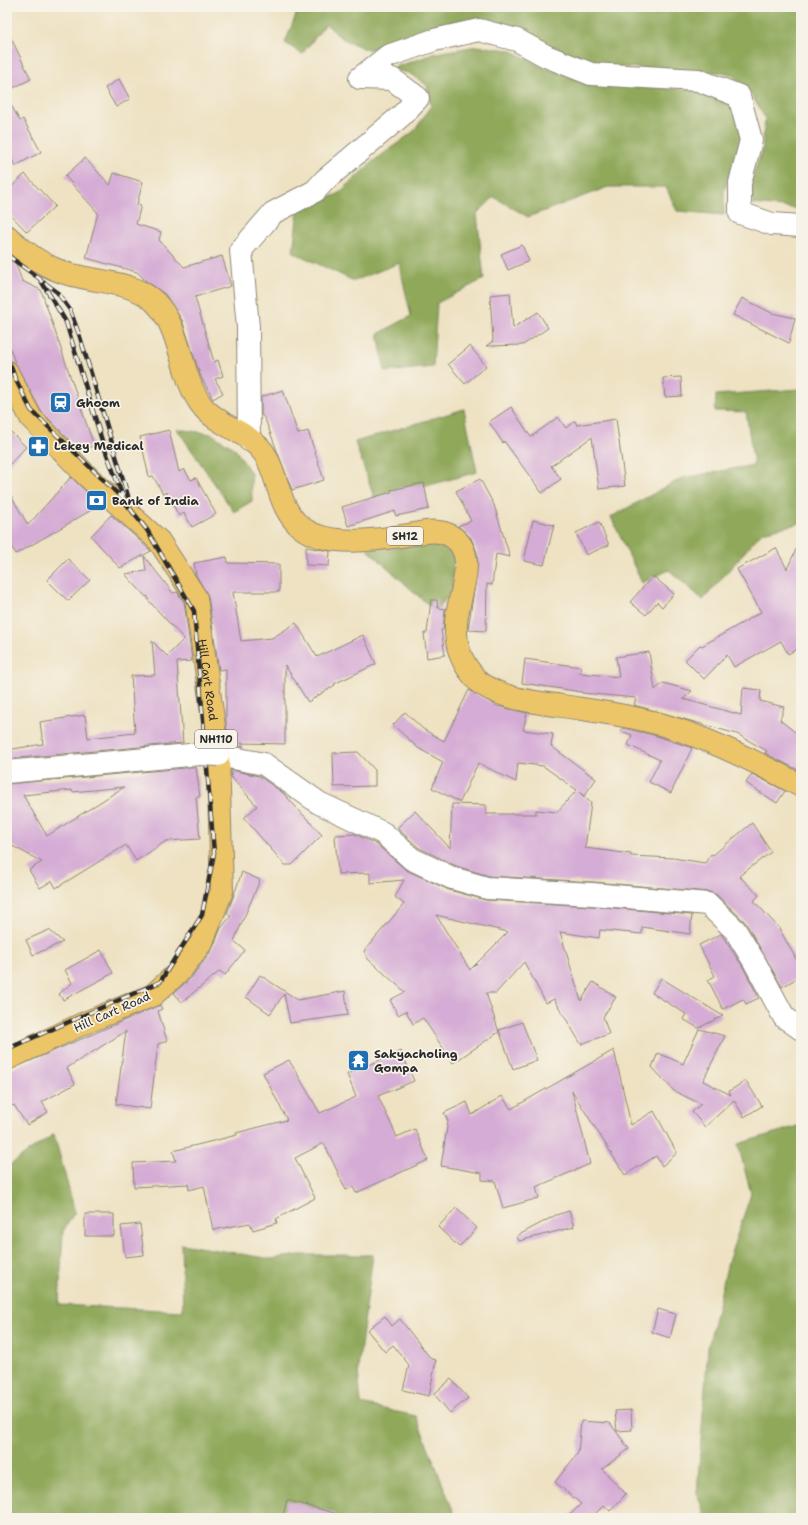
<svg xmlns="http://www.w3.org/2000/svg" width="808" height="1525" font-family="'Shantell Sans',sans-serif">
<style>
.forest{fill:#8fa85a;stroke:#5d6a42}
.building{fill:#d5acd5;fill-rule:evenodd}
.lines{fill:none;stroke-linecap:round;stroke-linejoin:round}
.street-casing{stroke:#8c8677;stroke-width:24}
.primary-casing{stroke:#8c8677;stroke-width:24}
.highway-casing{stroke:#8c8677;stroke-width:24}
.street{stroke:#fff;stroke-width:22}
.primary{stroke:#edc569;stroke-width:22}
.highway{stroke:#edc569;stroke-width:22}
.rail-casing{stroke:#2b2b2b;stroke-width:4.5}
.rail{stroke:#f7f3e8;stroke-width:3;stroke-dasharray:9;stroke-linecap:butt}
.street-bridge-casing{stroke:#8c8677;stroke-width:24;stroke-linecap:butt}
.street-bridge{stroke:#fff;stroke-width:22}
.labels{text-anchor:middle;stroke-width:3.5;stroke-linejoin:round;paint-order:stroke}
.shield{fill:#f7f3e8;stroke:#686764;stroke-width:1}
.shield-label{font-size:11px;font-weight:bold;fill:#2b2b2b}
.poi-label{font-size:12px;font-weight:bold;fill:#2b2b2b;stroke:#f7f3e8;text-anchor:start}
.street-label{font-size:12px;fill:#2b2b2b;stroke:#f7f3e8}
</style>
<rect width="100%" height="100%" fill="#f7f3e8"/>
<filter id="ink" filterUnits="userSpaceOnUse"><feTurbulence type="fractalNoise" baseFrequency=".025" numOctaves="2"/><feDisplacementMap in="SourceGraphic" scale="8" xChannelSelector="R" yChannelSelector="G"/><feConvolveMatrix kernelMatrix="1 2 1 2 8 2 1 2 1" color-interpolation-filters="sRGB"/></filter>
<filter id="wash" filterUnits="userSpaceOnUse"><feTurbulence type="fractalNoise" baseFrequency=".012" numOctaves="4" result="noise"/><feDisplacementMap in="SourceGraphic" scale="16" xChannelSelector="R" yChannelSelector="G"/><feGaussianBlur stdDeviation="0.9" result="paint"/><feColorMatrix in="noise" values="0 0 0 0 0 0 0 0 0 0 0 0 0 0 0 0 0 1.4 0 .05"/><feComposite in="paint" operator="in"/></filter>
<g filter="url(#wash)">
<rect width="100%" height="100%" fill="#eee2c3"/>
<path class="forest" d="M299 7H801V209L753 204 751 179 762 152 765 118 749 91 731 74 695 70 591 66 452 25 367 50 341 38 326 24 302 54 285 43Z
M477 46 510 50 545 68 591 84 694 90 733 106 742 137 724 191V215L677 211 666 187H608L528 217 494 197 477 214 484 279 437 303 433 367 385 372 378 334 411 316 399 263 354 281 293 252 298 210 338 194 371 163 414 131 431 107 427 85 409 73 390 69 436 53Z
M801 389V523L762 532 703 600 669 570 642 583 611 517 682 478 754 465 746 412 715 411 716 395Z
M464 409 477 472 375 500 355 442Z
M177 429 212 434 235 449 251 473 252 501 234 512Z
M438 541 453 556V590L436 612 367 549Z
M801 1125V1518H706L697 1493 708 1348 728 1262 751 1194 738 1144Z
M54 1134 75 1212 63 1231 59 1305 183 1311 181 1244 271 1259 300 1255H373L358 1369 361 1404 416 1416 456 1518H7V1403L10 1343 7 1342V1167Z"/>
<g id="blocks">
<path class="building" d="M7 30 31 79 7 91Z
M119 79 130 99 116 107 105 88Z
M7 98 20 121 23 119 41 152 15 166 7 150Z
M85 158 110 185 114 173 143 182 137 204 141 205 136 224 161 232 159 240 184 267 222 256 231 286 195 297 214 362 218 360 223 376 215 379 223 393 213 399 201 377 182 320 165 294 146 281 137 272 86 258 98 213 65 176Z
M25 174 55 206 27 232 7 211V191Z
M522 245 529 261 508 270 501 254Z
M7 253 14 259 22 281 41 290 94 446 79 450 41 411 15 363 7 339Z
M510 293 513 328 538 312 548 328 523 345 486 346 493 341 490 295Z
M742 298 772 313 795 318 789 343 733 315Z
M470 346 486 366 465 384 448 364Z
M681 377 682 396 665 397 663 378Z
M283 390 298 434 308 431 324 480 292 490 265 419 261 414V397Z
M511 407 531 437 558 417 566 428 575 421 577 425 616 419 625 486 599 489 592 437 551 466 561 479 542 493 504 441 503 443 489 422Z
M7 428 26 447 7 467Z
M169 430 179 472 184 469 191 480 196 478 216 514 192 527 184 513 179 516 166 492 163 494 153 476 149 477 140 437Z
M71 477 100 505 16 554 7 540V489L28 525Z
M480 479 494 505 510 557 496 554 492 585 487 584 486 631 468 630 478 563 477 552 471 538 458 526 471 521 456 491Z
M424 483 429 509 396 516 395 511 348 526 342 507 391 492V490Z
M111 515 151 551 120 568 91 536Z
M533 520 554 525 544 565 524 561Z
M599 522 609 545 586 555 576 533Z
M801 539V647L788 654 781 641 734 667 727 655 704 679 685 660 700 645 702 646 761 612 737 569 776 548 787 569Z
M306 547 330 551 329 566 306 565Z
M144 556 173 593 177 592 184 602 192 661 177 662 183 743 7 759V750L43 744 40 722 85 715 88 738 135 733 131 676 155 675 152 641 167 656 184 639 148 600V596L146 597 125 574 146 571Z
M227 557 228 563 279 564V592H233L241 641 272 638 296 623 317 657 363 635 376 664 334 684 335 685 308 702 285 665V744L241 743 244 747 234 745 235 743H229L226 725V669L219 670 208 596 196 575 194 563Z
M68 559 90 580 68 601 47 580Z
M653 576 674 594 662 607 657 602 646 615 630 602Z
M431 600H437L438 608 445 609 443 630H441L445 655 427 658 424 633H427Z
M649 652 655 690 663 683 692 691 683 699 741 715 743 688 761 690 760 701 784 707 780 720 801 737V766L798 770 765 753 767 751 737 734 634 705 636 698 582 693V692L522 683 525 659 581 667 580 673 619 677 616 657Z
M469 690 497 706 527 713 523 730 553 734 551 746 596 779 584 796 579 792 591 803 585 848 631 854V856L673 858 705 863 711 854 713 855 752 823 771 852 739 876 759 895 754 901 779 928 801 968V976L782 987 746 923 717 895 710 892 593 882 489 876 456 866 419 848 397 828 415 811 450 848 452 804 486 805V814H536V810L557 812 577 790 543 766 518 763 516 782 478 763 460 802 432 788 443 762 418 748 393 725 405 712 423 729 444 741Z
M623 728 657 736 692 748 671 793 649 782 660 760 628 745 632 735 621 731Z
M358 752 375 770V786L334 787 333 753Z
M196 767 200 797H196L200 839 166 841 136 861 126 845 56 888 52 881 40 888 29 870 42 862 7 843V784ZM124 787 47 836 23 795 72 790V792Z
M231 770 259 776 283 793 322 835 292 865H285L244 818 257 806 231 777Z
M752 774 785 791 777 803 746 783Z
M355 834 376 844 406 870 449 890 486 900 591 906 692 915 690 934 642 927V934L600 930 599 938 560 932 581 1001 593 982 616 997 603 1017 609 1034 581 1044 554 999 546 1003 524 962 496 993H486L499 1032 453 1063 423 1018 413 1024 406 1011 398 1015 390 1000 405 992 368 959 364 951 404 904 395 897 404 880 370 883V873L338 874 335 835ZM436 915 508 932 470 970Z
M242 872 260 880 234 941 245 950 225 975 220 971 182 1002 174 993 191 978 212 950 221 928 231 916 227 914Z
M49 930 63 942 33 955 26 940Z
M721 934 743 967 759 998 746 1004 743 999 723 1009 708 980 715 976 699 945Z
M101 950 113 973 63 1000 59 994 72 983 65 970Z
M260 975 298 1000 345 991 348 1015 290 1023 284 994 270 1014 246 997Z
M661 978 723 1016 698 1028 683 1019 686 1014 652 993Z
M160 1005 162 1009 158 1011 167 1041 158 1044 150 1109 116 1104 126 1031 67 1068 75 1084 42 1102 48 1112 27 1125 14 1105 7 1108V1071Z
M522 1022 537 1060 513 1069 499 1030Z
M699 1029 725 1036 703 1081 731 1095 729 1091 746 1081 762 1106 744 1117 734 1100 705 1127 692 1112 701 1104 674 1091 652 1067 658 1053 683 1064Z
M614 1050 631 1125 654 1111 677 1153 662 1166 656 1156 625 1175 572 1091 590 1164 536 1187 539 1198 503 1208 495 1181 482 1180V1173L441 1166 448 1121 444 1113 467 1102 472 1115 502 1096 511 1109Z
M401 1051 414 1081 378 1096 397 1137 415 1129 428 1160 356 1193 353 1187 346 1190 324 1143 295 1158 315 1198 276 1219 277 1223 253 1230 250 1223 213 1230 204 1186 189 1190 188 1184 134 1187 133 1163 176 1161 173 1151 237 1135 236 1133 287 1120 263 1073 289 1060 320 1113 356 1097 347 1074Z
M456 1208 477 1228 459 1247 438 1227Z
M569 1211 574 1227 519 1241 517 1236 556 1215Z
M85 1214H114V1236H85Z
M140 1224 144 1255 125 1257 121 1226Z
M658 1309 676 1314 670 1338 652 1332Z
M385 1316 392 1326 400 1319 431 1359 436 1360 429 1396 403 1390 409 1365 393 1345 385 1352 367 1330Z
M451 1379 468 1398 450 1413 434 1394Z
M631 1410 632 1430 617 1431 615 1411Z
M581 1421 610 1423 629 1449 602 1469 626 1494 610 1511 604 1505 591 1518H567L581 1504 555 1482 578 1453Z
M287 1500 334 1513V1518H292L283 1516Z"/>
</g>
</g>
<g filter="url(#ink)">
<use href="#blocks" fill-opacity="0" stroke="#8c8677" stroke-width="1"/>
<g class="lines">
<defs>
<path id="street" d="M249 440 248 327 241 250 273 213 315 191 325 180 402 115 418 98 392 79 360 78 388 56 434 40 479 30 517 40 546 56 591 74 698 80 739 96 751 140 740 183V213L772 224 801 226
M218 755 264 764 319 803 383 833 412 859 452 878 487 888 592 894 708 904 735 930 754 961 784 1017 801 1029
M7 772 200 754"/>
<path id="primary" d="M7 236C24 252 40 264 62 272 89 282 133 280 155 302 183 330 179 377 203 407 219 426 249 432 264 453 279 476 278 509 301 527 327 548 377 540 408 535 422 533 437 528 451 536 481 554 457 597 456 623 455 641 460 660 472 674 475 678 478 683 483 685 508 700 535 702 562 706 595 711 629 715 660 724 709 738 757 762 801 786"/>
<g id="highway">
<path id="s1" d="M7 372 31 418 87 476 159 541 196 598 218 755 222 891 202 942 181 970 153 995 82 1024 7 1059"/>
</g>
</defs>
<use href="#street" class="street-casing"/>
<use href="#primary" class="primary-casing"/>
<use href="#highway" class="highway-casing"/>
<use href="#street" class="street"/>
<use href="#primary" class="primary"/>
<use href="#highway" class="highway"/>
<defs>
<path id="rail" d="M7 255 40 279 66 322 103 444 125 502 147 530 194 611 214 853 202 915 160 982 7 1049
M45 283 57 292 70 310 80 337 128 496
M7 356 15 378 31 410 123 499"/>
</defs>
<use href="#rail" class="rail-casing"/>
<use href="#rail" class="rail"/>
<defs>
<path id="street-bridge" d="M200 754 218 755"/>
</defs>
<use href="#street-bridge" class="street-bridge-casing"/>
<use href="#street-bridge" class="street-bridge"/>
</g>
</g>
<defs>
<symbol id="station-square" viewBox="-11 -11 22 22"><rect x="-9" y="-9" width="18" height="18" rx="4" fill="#1f6fb2" stroke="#f7f3e8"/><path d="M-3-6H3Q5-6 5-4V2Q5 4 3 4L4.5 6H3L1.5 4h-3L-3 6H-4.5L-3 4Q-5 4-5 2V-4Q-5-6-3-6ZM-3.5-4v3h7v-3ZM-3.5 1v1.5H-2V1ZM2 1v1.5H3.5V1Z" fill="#fff"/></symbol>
<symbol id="pharmacy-square" viewBox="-11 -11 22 22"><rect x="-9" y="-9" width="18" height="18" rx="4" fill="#1f6fb2" stroke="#f7f3e8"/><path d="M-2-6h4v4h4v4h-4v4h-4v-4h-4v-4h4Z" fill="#fff"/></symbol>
<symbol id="bank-square" viewBox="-11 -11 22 22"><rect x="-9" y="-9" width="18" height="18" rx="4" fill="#1f6fb2" stroke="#f7f3e8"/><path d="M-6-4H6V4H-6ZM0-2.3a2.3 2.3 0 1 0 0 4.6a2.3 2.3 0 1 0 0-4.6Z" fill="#fff"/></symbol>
<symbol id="temple-square" viewBox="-11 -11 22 22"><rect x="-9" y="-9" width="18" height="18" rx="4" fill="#1f6fb2" stroke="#f7f3e8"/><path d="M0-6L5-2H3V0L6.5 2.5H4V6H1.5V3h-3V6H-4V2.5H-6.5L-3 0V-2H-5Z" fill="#fff"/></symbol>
</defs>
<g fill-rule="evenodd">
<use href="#station-square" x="48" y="390" width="25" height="25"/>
<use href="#pharmacy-square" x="26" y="434" width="25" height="25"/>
<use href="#bank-square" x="84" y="488" width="25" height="25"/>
<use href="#temple-square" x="346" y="1048" width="25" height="25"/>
</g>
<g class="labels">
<g class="shield">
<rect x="387" y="527" width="36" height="18" rx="3"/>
<rect x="195" y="730" width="42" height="18" rx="3"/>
</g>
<g class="shield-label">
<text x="405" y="540">SH12</text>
<text x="216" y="743">NH110</text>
</g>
<g class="poi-label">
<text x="76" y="407">Ghoom</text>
<text x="54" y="450">Lekey Medical</text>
<text x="112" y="505">Bank of India</text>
<text x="374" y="1058">Sakyacholing<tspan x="374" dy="14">Gompa</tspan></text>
</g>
<g class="street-label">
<text dy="4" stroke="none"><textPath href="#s1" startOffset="380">Hill Cart Road</textPath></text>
<text transform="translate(112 1012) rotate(-24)" y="4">Hill Cart Road</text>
</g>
</g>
<rect width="808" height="1525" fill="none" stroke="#f7f3e8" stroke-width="24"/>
</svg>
